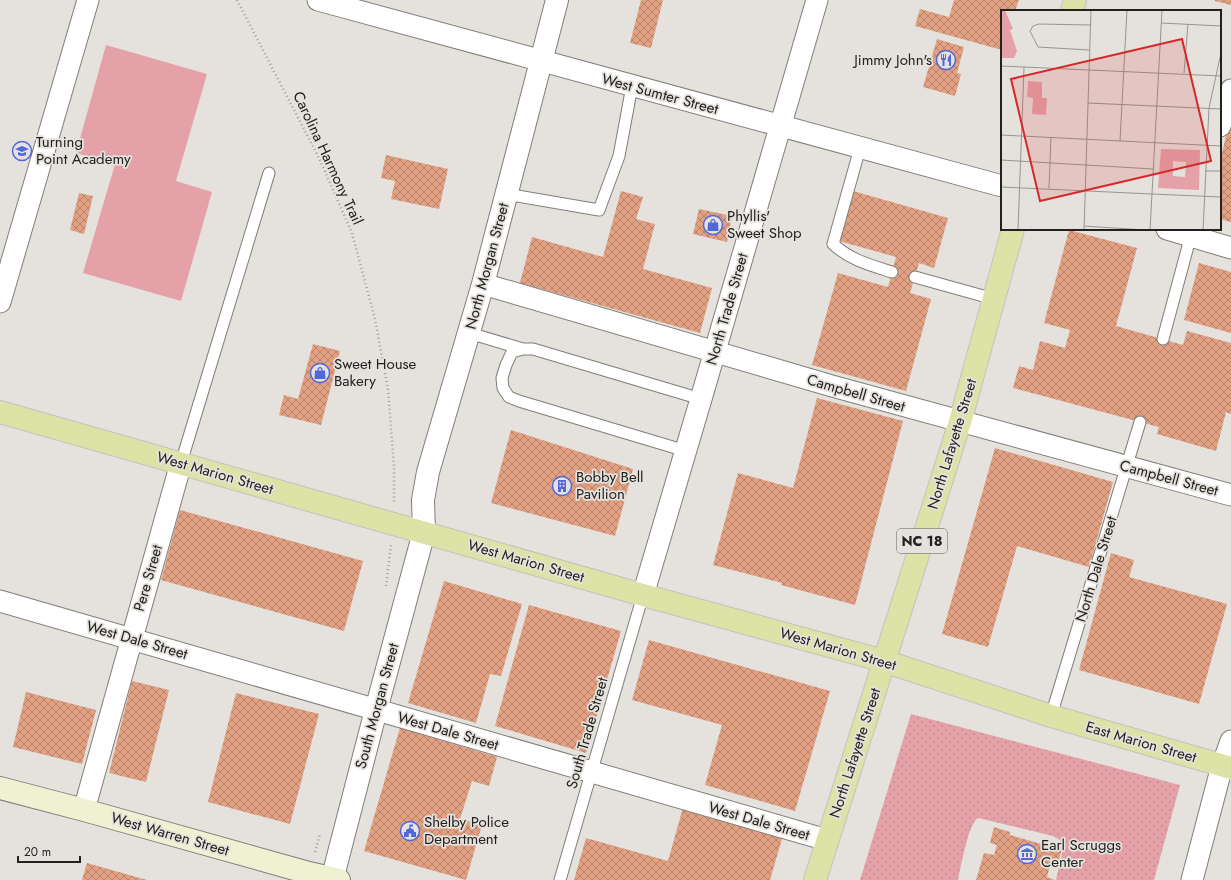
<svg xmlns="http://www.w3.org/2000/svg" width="1231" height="880" font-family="Jost,sans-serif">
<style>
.grass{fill:url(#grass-dots)}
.garden{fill:#e4a2a8}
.building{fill:url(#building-cross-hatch)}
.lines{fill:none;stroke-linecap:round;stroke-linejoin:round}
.service-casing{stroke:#807e79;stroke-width:13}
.minor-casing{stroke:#807e79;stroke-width:23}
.tertiary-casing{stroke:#807e79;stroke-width:24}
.secondary-casing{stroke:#807e79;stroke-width:24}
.primary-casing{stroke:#c1c1c0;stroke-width:24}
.path{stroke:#a09e9a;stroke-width:2.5;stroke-dasharray:1 3;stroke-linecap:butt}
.service{stroke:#fff;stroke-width:11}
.minor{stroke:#fff;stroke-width:21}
.tertiary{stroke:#fff;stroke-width:22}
.secondary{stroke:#eef1d2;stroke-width:22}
.primary{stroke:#dde3a6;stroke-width:22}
.labels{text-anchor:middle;stroke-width:3.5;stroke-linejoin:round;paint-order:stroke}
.shield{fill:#e5e2dd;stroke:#5c5b58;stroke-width:1}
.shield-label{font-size:14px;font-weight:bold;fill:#22211f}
.poi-label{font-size:15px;fill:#22211f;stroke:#e5e2dd;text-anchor:start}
.street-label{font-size:15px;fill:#22211f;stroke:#e5e2dd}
.inset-road{fill:none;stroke:#979591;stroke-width:1}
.view{fill:#d62828;fill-opacity:0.15;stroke:#d62828;stroke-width:2}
.inset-edge{fill:none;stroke:#22211f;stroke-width:2}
</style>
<defs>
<pattern id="grass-dots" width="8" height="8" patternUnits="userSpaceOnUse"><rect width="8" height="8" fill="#e4a2a8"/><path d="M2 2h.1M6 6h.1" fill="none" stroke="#c38b90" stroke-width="1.8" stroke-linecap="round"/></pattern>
<pattern id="building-cross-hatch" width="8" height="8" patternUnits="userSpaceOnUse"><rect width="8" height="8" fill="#e1a182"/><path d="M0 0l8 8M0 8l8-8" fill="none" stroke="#b6836a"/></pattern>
</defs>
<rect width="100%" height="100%" fill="#e5e2dd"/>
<path class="grass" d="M911 714 1180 785 1154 880H1056L1064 845 1061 841 1053 836 978 818C968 824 961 867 958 880H860Z"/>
<path class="garden" d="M106 45 207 74 176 181 212 192 181 301 83 273 115 164 76 153Z"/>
<path class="building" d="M641 0H663L651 48 630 43Z
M954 0H1019L1015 11H1002V50L915 26 920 9 949 17Z
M1215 0H1231V5L1215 1Z
M937 39 964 47 957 73 961 74 955 96 923 87Z
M1230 120H1231V222L1220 219V161Z
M386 155 448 169 439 209 391 199 395 181 381 178Z
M621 191 643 197 636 219 655 224 643 269 712 288 700 333 520 283 532 237 603 257Z
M853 191 948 218 934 268 919 263 910 293 931 299 906 391 812 365 838 273 888 287 896 257 839 241Z
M79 193 93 196 84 234 70 230Z
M699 209 732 216 727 242 693 234Z
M1069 230 1137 248 1116 326 1183 345 1187 331 1231 343V414L1226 412 1216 451 1157 434 1159 427 1013 388 1019 366 1033 370 1040 341 1065 348 1070 330 1044 323Z
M1199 263 1231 272V333L1184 320Z
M313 344 340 351 321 425 279 415 284 395 298 399Z
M817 398 903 421 855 605 781 585 782 583 713 565 738 473 793 488Z
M511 430 633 469 615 536 491 503Z
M995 448 1113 482 1089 567 1017 546 988 647 942 634Z
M180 510 363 561 344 631 161 580Z
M1111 553 1134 560 1129 577 1227 604 1199 704 1079 670Z
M444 581 522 604 501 676 490 674 476 723 408 703Z
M529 605 621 631 586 753 495 726Z
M649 640 830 691 795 811 705 785 722 725 632 700Z
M132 681 169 690 146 782 109 773Z
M26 692 96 710 82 764 13 747Z
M236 693 319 714 290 824 208 802Z
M400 728 497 757 489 786 472 781 460 819 482 825 466 880 364 851Z
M684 804 784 832 770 880H574L586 838 668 861Z
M994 827 1010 832V835L1045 845 1046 840 1063 845 1058 863 1051 861 1047 877 1055 880H976L984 853 994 855 997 845 990 843Z
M87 863 147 880H82Z"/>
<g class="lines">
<defs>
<path id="service" d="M860 148 833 244C850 260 870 265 892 272
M506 194 599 210 619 156 632 86
M915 277 994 299
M469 333 523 349
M1163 339 1191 235
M686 451 519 401 509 397 503 388 502 378 506 365 512 352 523 349H533L701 399
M181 463 269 173
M1051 716 1140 422
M560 880 643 595"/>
<path id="minor" d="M318 0 1002 186
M1220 126 1231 90
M1167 229 1231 248
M483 284 832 386 1231 495
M0 302 88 0
M643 595 701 399 817 0
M0 601 827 840
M84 810 181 463
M1192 880 1222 766 1231 741"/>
<path id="tertiary" d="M332 880 376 710 424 532 423 500 428 472 483 284 557 0"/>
<path id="secondary" d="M0 788 84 810 309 873 339 880"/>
<path id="primary" d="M1072 11 1075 0
M0 412 643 595 884 661 1051 716 1231 768
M815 880 960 422 1013 229"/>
</defs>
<use href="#service" class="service-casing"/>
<use href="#minor" class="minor-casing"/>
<use href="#tertiary" class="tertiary-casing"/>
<use href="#secondary" class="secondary-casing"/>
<use href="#primary" class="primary-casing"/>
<path class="path" d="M237 0 320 160 352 233 375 319 388 389 394 467V502
M386 586 391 545
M315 852 320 834"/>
<use href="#service" class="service"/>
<use href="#minor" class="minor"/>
<use href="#tertiary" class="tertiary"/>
<use href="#secondary" class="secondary"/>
<use href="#primary" class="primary"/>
</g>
<defs>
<symbol id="restaurant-ring" viewBox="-11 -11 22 22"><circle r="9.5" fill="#e5e2dd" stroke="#5267dc" stroke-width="1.5"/><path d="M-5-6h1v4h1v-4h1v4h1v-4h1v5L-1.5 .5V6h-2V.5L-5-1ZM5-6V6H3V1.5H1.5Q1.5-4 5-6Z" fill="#5267dc"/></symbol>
<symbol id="school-ring" viewBox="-11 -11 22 22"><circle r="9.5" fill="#e5e2dd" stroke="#5267dc" stroke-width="1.5"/><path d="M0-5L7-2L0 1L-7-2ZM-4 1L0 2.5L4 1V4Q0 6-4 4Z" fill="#5267dc"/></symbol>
<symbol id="shop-ring" viewBox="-11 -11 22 22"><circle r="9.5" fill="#e5e2dd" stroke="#5267dc" stroke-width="1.5"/><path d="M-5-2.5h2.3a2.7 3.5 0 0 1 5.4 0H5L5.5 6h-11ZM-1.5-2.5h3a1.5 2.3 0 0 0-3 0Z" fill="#5267dc"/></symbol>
<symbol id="building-ring" viewBox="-11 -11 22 22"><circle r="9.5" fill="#e5e2dd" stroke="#5267dc" stroke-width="1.5"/><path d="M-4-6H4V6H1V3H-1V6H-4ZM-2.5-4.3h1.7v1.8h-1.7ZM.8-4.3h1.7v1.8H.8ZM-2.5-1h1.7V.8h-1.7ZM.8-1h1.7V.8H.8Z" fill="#5267dc"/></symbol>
<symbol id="civic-ring" viewBox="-11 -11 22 22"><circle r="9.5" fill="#e5e2dd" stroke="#5267dc" stroke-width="1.5"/><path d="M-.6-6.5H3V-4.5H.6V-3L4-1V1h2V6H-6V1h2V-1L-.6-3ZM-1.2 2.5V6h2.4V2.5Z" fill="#5267dc"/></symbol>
<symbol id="museum-ring" viewBox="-11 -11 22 22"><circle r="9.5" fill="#e5e2dd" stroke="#5267dc" stroke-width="1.5"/><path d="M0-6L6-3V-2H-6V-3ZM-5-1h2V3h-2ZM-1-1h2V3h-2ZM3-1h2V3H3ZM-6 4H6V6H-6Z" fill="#5267dc"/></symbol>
</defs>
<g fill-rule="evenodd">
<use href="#restaurant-ring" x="935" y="49" width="22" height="22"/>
<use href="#school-ring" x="11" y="140" width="22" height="22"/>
<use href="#shop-ring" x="702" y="214" width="22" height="22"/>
<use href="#shop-ring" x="309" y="362" width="22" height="22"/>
<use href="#building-ring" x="551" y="475" width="22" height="22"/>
<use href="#civic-ring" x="399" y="820" width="22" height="22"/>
<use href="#museum-ring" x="1016" y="843" width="22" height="22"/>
</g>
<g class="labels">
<rect class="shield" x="897" y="529" width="50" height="24" rx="3"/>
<g class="shield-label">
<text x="922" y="546">NC 18</text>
</g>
<g class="poi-label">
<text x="932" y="65" text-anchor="end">Jimmy John's</text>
<text x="36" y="147">Turning<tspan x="36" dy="17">Point Academy</tspan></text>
<text x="727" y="221">Phyllis'<tspan x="727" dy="17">Sweet Shop</tspan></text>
<text x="334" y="369">Sweet House<tspan x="334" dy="17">Bakery</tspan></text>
<text x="576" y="482">Bobby Bell<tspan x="576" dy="17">Pavilion</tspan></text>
<text x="424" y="827">Shelby Police<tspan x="424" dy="17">Department</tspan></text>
<text x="1041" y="850">Earl Scruggs<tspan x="1041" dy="17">Center</tspan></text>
</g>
<g class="street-label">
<text transform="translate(660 94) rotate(15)" y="5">West Sumter Street</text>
<text transform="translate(328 158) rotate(65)" y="5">Carolina Harmony Trail</text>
<text transform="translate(487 266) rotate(-75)" y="5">North Morgan Street</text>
<text transform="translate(727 309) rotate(-74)" y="5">North Trade Street</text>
<text transform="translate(856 393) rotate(16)" y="5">Campbell Street</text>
<text transform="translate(952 444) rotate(-73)" y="5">North Lafayette Street</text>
<text transform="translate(215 473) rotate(16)" y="5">West Marion Street</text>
<text transform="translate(1169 478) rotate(15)" y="5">Campbell Street</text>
<text transform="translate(526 561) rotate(16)" y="5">West Marion Street</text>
<text transform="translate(1096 569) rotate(-73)" y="5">North Dale Street</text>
<text transform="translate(148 578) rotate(-74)" y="5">Pere Street</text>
<text transform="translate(137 640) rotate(16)" y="5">West Dale Street</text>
<text transform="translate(838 649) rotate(16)" y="5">West Marion Street</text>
<text transform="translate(377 706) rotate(-75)" y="5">South Morgan Street</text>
<text transform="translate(448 731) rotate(16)" y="5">West Dale Street</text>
<text transform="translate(587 733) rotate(-74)" y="5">South Trade Street</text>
<text transform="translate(1141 742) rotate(16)" y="5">East Marion Street</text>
<text transform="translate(855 753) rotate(-72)" y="5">North Lafayette Street</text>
<text transform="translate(759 821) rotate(16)" y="5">West Dale Street</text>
<text transform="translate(170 834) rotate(16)" y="5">West Warren Street</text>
</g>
</g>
<g transform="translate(1001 10)">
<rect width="220" height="220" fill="#e5e2dd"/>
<path d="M160 139 199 140 198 180 157 178ZM172 151 185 152 184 167 172 166Z" fill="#e4a2a8" fill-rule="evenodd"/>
<path d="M0 0H4L12 19 9 20 16 41 13 48H0ZM27 71 41 72V88H46L45 105 31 104 32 88 26 87Z" fill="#e4a2a8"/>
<path class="inset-road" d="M160 13 220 16M88 40 37 37 29 21 32 16 38 14 89 15M0 56 220 66M183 63 187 14M87 93 220 99M0 125 220 136M119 131 126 0M0 150 152 159M204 161H220M0 177 151 184M48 178 50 127M151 184 220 187M83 216 144 220M17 220 23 57M83 220 90 0M149 220 161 0M202 220 208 98 220 43"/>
<path class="view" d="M181 29 210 151 39 191 10 69Z"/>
<rect width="220" height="220" class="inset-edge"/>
</g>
<path d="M18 856v6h62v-6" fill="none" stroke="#22211f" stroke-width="2"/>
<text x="24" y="856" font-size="12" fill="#22211f" stroke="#e5e2dd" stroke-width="3" paint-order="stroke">20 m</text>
</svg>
